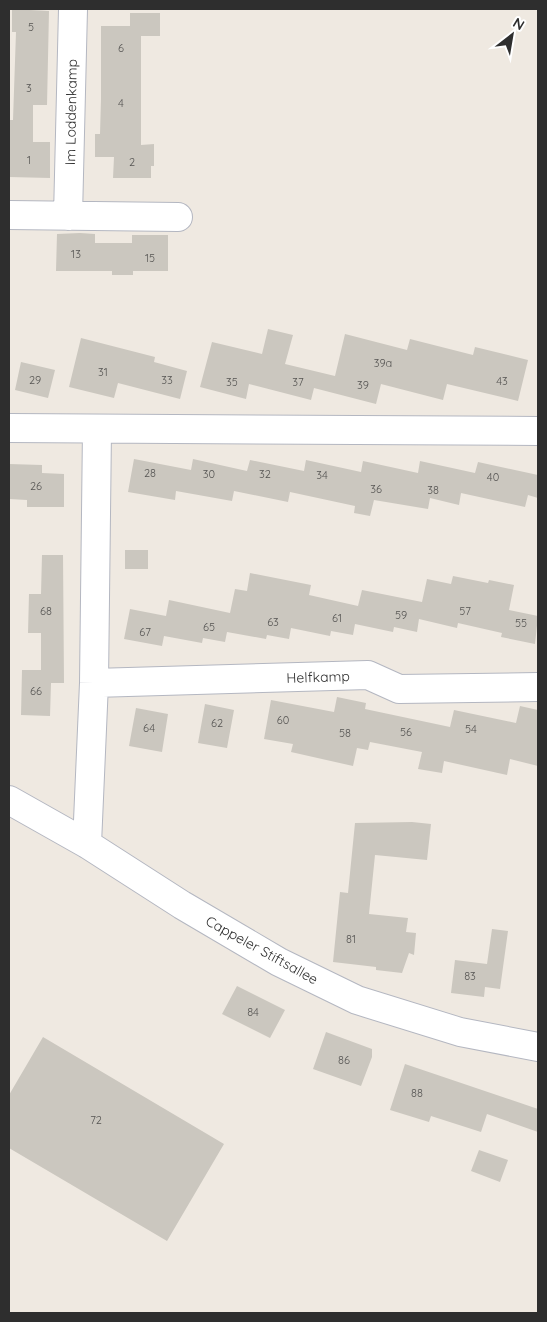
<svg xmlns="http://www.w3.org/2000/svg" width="547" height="1322" font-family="Quicksand,sans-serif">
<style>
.building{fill:#cbc7bf}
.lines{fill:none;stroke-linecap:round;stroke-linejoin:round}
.minor-casing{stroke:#b4b7c1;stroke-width:30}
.minor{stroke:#fff;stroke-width:28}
.labels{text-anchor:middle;stroke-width:4;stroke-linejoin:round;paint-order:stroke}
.number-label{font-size:11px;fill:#555452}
.street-label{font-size:14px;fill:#2e2e2e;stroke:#fff}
</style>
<rect width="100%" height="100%" fill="#efe9e1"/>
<path class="building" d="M12 9 49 11 47 105H33V142H50V178L9 177V120H13L16 32H12Z
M130 13H160V36H141V145L154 144V166H151V178H113L114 157H95V134H100L101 99V26H130Z
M80 233 95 234V243H132V235H168V271H133V275H112V271H56L57 234Z
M268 329 293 335 285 364 335 376 345 334 407 350 410 339 473 355 475 347 528 360 518 401 447 384 443 400 381 384 376 404 314 388 311 400 249 384 246 399 200 387 212 342 262 354Z
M81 338 155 357 154 362 187 371 180 399 118 383 114 398 69 387Z
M21 362 55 370 48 398 15 390Z
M134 459 191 470 193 459 247 471 250 460 304 471 306 460 361 472 363 461 418 473 420 461 475 473 478 462 538 475V498L528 495 525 507 461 493 459 505 430 498 428 509 374 500 370 516 354 513 355 506 290 492 288 502 234 491 232 501 176 491 175 500 128 492Z
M9 464 42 465V473L64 474V507H27V500L9 499Z
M125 550H148V569H125Z
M42 555H63L64 683H51L50 716 21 715 22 670H41V633H28L29 594H41Z
M250 573 311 585 309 595 358 606 362 590 422 602 427 579 451 584 453 576 488 583 489 580 514 585 509 610 538 616 535 644 501 637 502 633 458 623 457 628 419 619 417 632 394 627 393 632 355 624 353 635 331 631 330 636 291 628 289 639 267 635 266 639 227 632 225 642 203 638 202 643 164 636 162 646 124 639 130 609 166 616 169 600 230 613 235 589 247 591Z
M337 697 366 703 365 709 450 727 454 710 516 723 520 706 538 710V766L510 759 507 775 444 761 442 773 418 769 422 752 370 742 368 750 357 748 353 766 291 752 293 744 264 739 271 700 334 712Z
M205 704 234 710 227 748 198 743Z
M136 708 168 714 162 752 129 746Z
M412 822 431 824 427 860 375 855 369 914 408 918 406 932 416 933 414 955 409 953 402 973 376 970V967L333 962 340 892 348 893 355 823Z
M492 929 508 931 500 989 485 987 484 997 451 993 455 960 487 964Z
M237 986 285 1010 270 1038 222 1014Z
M326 1032 372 1049V1057L361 1086 313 1069Z
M43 1037 224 1144 167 1241 9 1148V1095Z
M405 1064 538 1109V1132L487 1114 481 1132 431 1116 429 1122 390 1110Z
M479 1150 508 1160 500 1182 471 1171Z"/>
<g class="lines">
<defs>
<path id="minor" d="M9 215 178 217
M68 216 73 9
M9 428 538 431
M94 683 368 675 399 689 538 687
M9 800 87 844 182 905 279 962 357 1000 460 1032 538 1047
M87 844 94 683 97 429"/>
</defs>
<use href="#minor" class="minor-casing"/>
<use href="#minor" class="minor"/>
</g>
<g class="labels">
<g class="number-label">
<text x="31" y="31">5</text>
<text x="121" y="52">6</text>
<text x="29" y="92">3</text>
<text x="121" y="107">4</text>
<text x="29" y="164">1</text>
<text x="132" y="166">2</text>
<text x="76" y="258">13</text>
<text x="150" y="262">15</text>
<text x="383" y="367">39a</text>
<text x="103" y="376">31</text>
<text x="35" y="384">29</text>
<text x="167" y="384">33</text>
<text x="502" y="385">43</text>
<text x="232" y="386">35</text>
<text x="298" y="386">37</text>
<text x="363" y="389">39</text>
<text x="150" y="477">28</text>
<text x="209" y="478">30</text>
<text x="265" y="478">32</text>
<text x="322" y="479">34</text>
<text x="493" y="481">40</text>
<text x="36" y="490">26</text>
<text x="376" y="493">36</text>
<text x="433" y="494">38</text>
<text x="46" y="615">68</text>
<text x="465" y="615">57</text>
<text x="401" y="619">59</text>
<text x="337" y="622">61</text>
<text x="273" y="626">63</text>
<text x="521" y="627">55</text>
<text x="209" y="631">65</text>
<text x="145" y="636">67</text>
<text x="36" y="695">66</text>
<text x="283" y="724">60</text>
<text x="217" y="727">62</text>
<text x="149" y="732">64</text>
<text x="471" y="733">54</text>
<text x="406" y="736">56</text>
<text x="345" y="737">58</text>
<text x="351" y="943">81</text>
<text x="470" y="980">83</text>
<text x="253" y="1016">84</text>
<text x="344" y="1064">86</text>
<text x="417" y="1097">88</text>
<text x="96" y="1124">72</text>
</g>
<g class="street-label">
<text transform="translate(71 112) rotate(-89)" y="5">Im Loddenkamp</text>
<text transform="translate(318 677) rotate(-2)" y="5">Helfkamp</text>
<text transform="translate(262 950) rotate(29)" y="5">Cappeler Stiftsallee</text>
</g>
</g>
<rect width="547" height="1322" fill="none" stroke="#2e2e2e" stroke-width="20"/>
<g transform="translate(512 35) rotate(31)" stroke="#ffffff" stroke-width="4" paint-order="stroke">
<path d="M0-4L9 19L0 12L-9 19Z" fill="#2e2e2e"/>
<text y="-8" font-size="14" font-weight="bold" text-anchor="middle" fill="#2e2e2e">N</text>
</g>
</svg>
